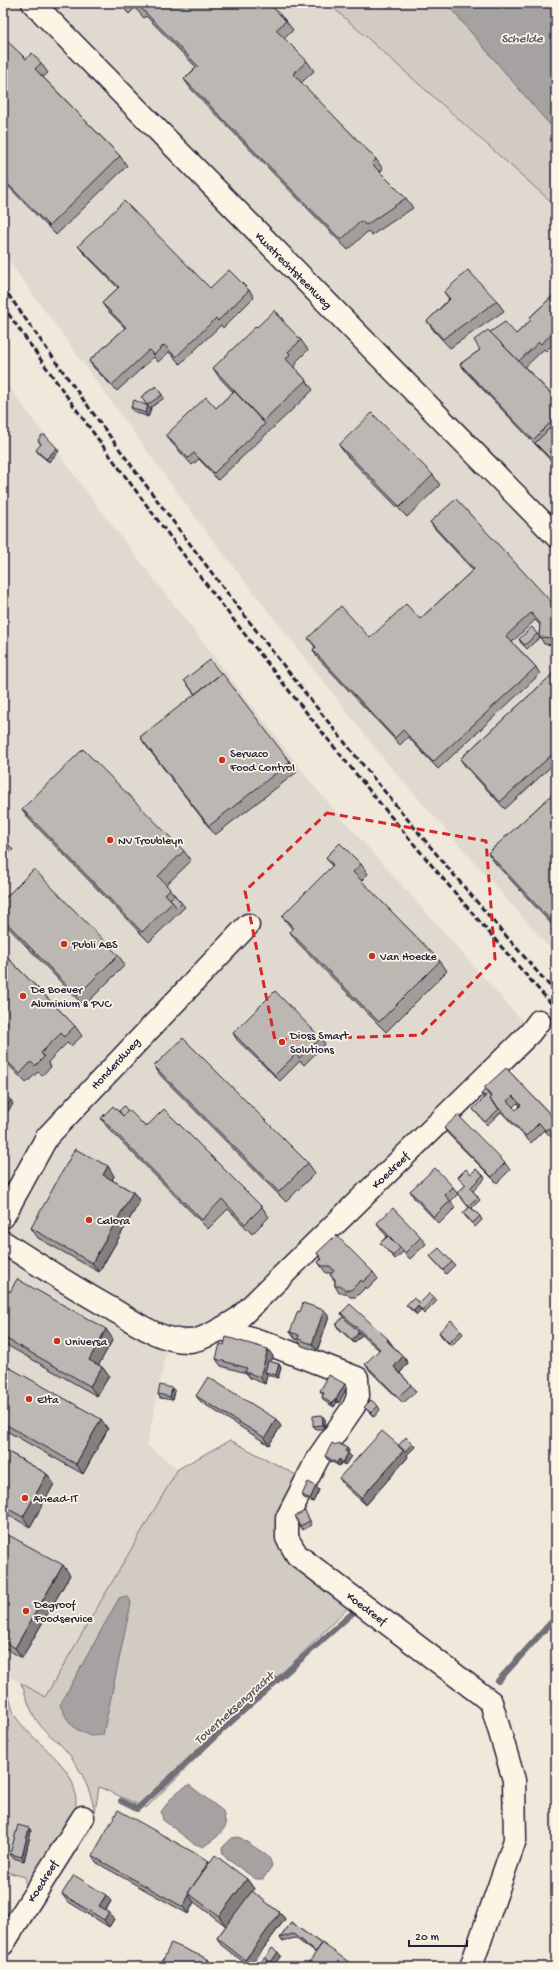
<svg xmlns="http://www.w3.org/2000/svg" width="559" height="1970" font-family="'Gochi Hand',sans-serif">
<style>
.built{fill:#e0d9cf}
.green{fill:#d1cbc3;stroke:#7a767f}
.water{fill:#a6a2a2;stroke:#716f79}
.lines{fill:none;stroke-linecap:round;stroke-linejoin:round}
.stream{stroke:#716f79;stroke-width:6}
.minor-casing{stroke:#22223b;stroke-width:25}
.minor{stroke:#fcf5e5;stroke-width:22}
.rail{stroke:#22223b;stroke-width:3;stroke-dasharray:6 3;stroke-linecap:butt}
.wall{fill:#a29d9a;stroke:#22223b;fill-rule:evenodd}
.shaded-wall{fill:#84807d;stroke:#22223b}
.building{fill:#bcb7b3;stroke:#22223b;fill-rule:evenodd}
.marked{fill:none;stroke:#d62828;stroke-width:3;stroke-dasharray:8 5;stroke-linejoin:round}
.poi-dot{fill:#c8321e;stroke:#fcf5e5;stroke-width:1.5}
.labels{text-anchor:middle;stroke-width:3.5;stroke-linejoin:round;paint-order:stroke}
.street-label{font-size:12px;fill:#22223b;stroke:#fcf5e5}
.poi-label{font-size:12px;fill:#22223b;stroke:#fcf5e5;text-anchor:start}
.water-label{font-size:13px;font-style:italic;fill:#575564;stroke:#fcf5e5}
</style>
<rect width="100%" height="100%" fill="#efe8db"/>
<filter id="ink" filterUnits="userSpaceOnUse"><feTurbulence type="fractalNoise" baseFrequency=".025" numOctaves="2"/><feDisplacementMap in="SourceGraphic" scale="8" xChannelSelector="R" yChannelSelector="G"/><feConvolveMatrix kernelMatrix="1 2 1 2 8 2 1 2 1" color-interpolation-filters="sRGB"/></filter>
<g filter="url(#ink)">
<path class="built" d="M3 3H328L556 206V955L388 764 201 525 3 253Z
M3 379 95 503 318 791 525 1024 230 1311 193 1330H171L147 1445 178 1469 45 1698 3 1672Z"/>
<path class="green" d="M328 3H446L556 131V206Z
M230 1440 298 1476 280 1529 351 1605 146 1808 99 1787 95 1812C89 1785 79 1764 60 1744 54 1738 46 1733 40 1725 31 1714 27 1698 21 1683L45 1697 178 1469Z
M3 1689C13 1697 10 1710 17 1719 40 1750 83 1767 75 1812L31 1885 25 1883V1877L3 1871Z"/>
<path class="water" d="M446 3H556V131L542 116Z
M125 1596 129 1598 131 1603 103 1735 90 1736 76 1729 67 1719 60 1705 119 1598Z
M189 1785 223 1811 226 1826 217 1837 203 1847 193 1843 163 1820 161 1812C169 1801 176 1790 189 1785Z
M239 1837 265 1854 270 1859 272 1866 263 1879H256L227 1859 223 1854 222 1848 232 1838Z"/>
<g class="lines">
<path class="stream" d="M498 1681 556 1617
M121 1801 137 1809 223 1729 357 1609"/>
<defs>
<path id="minor" d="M33 3 556 536
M3 1217 47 1137 248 925
M3 1242C39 1265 74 1288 112 1309 135 1323 162 1342 190 1341 203 1340 228 1325 239 1318L530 1033 539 1021
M222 1329 266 1343 357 1378 358 1396 354 1406 318 1458 287 1518V1538L297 1555 491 1702 514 1780 515 1840 471 1967
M3 1944 83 1817"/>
</defs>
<use href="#minor" class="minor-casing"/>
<use href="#minor" class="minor"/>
<path class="rail" d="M3 287C175 532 358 769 556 993
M3 306C174 551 358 786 556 1009"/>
</g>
<path class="wall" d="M118 3H269L286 21 293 30 284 39 307 61 314 71 301 83 376 159 383 169 380 172 406 198 413 208 372 235 368 231 348 250 191 89 184 79 196 67 146 16 144 18 135 8 129 14Z
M3 39 26 59 41 63 48 73 43 77 120 156 127 166 56 235 3 181Z
M78 246 210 288 249 290 254 297 223 328 221 325 180 364 169 352 158 362 154 357 117 391 94 368 89 361 125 328 107 310 102 303 118 288 83 252Z
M444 292 497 301 504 311 450 348 434 331 427 321 449 299Z
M556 293V341L546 351 544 349 525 367 556 399V466L467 373 460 364 480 350 490 332 516 334 531 320 529 318Z
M277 312 284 321 283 322 301 340 308 350 296 362 297 364 294 367 306 380 313 390 218 480 199 459 192 465 171 442 166 435 216 408 233 392 219 377 213 368 257 327Z
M156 386 164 398 150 408 151 409 148 417 133 411 131 407 148 406 141 397Z
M38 440 59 451 49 462 39 454 36 450 41 445Z
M339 445 433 475 440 485 407 517 346 455Z
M430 522 556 607V645L544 644 540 637 527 649 521 643 519 639 537 634 539 636 540 625 535 620 512 642 536 667 540 674 438 769 408 737 400 745 317 657 313 650 315 647 308 638H370L420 619 473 570 435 529Z
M556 671V762L505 809 465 766 460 759Z
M184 680 290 762 297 772 215 835 147 747 140 737 195 695Z
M556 791V929L495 863 488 853Z
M22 809 184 851 191 861 166 885 185 907 149 942 29 819Z
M3 838 6 841 13 850 3 860Z
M326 857 361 864 368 874 361 881 440 961 447 971 386 1032 297 942 290 932 292 929 289 925 282 916 332 866Z
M3 900 118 955 125 965 84 1006 3 922Z
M3 953 75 1026 82 1036 71 1046 67 1043 48 1062 51 1067 42 1075 38 1072 26 1083 3 1059Z
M233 1033 321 1038 325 1044 304 1065 300 1061 280 1081 237 1040Z
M154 1066 308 1163 315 1173 286 1202 161 1076Z
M506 1068 551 1115 556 1122V1133L551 1137 544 1130 531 1143 501 1112 487 1125 473 1109 484 1098 481 1094ZM517 1103 520 1106 516 1110 513 1107Z
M119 1111H128L146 1127 262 1207 269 1217 252 1234 228 1209 208 1229 108 1128 101 1118Z
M444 1128 505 1163 510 1170 497 1183 449 1135Z
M471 1174 483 1175 485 1178 473 1191 480 1200 472 1208 480 1216 482 1220 475 1227 466 1217 463 1213 469 1208 458 1194 451 1201 455 1208 439 1224 414 1198 410 1191 453 1187 457 1193 466 1185 458 1177Z
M114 1176 112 1180 133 1192 140 1201 99 1272 38 1238 31 1228Z
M377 1223 421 1237 426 1244 410 1259 403 1252 395 1259 383 1246 380 1243 387 1236 381 1230Z
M317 1253 373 1272 378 1279 368 1289 366 1287 356 1297H350L346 1293H339L335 1286V1281L330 1275 332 1273H326L318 1262 321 1259Z
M430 1256 452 1262 455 1265 446 1274Z
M3 1287 10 1292 113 1339 98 1365 102 1367 109 1376 97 1396 3 1343Z
M435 1298 437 1301 424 1314 421 1310 417 1315 409 1308 406 1305 420 1303Z
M300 1312 329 1317 317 1351 302 1346 298 1340 295 1339 290 1332Z
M341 1313 393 1346 403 1356 408 1363 400 1373 411 1385 416 1392 403 1403 370 1371 365 1364 379 1350 362 1335 354 1343 338 1328 336 1325 343 1317Z
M461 1331 463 1334 451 1346 441 1336 439 1332Z
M273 1356 271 1362 279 1364 281 1368 278 1378 267 1375 265 1384 250 1378 246 1373 221 1366 216 1359Z
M3 1364 108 1429 83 1474 3 1429Z
M347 1387 339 1403 337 1402 334 1407 324 1401 322 1397 323 1395 320 1391Z
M172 1388 175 1391 173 1400 160 1398 158 1394Z
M196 1396 281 1426 269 1445 201 1402Z
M378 1406 380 1410 374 1417 364 1407Z
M325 1419V1429H316L313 1426Z
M412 1443 415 1447 407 1455 408 1457 366 1505 344 1485 339 1478Z
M336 1445 347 1448 349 1451 348 1453 351 1456 345 1465 341 1463 339 1466 327 1459 325 1456Z
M3 1449 47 1474 54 1484 30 1527 3 1512Z
M319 1490 313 1502 304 1498 302 1495Z
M307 1515 312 1525 303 1530 300 1526Z
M3 1532 70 1575 22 1658 3 1647Z
M29 1828 31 1831 24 1861 13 1858 10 1854Z
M92 1856 210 1862 247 1879 254 1889 252 1892 280 1913 285 1919 250 1967 221 1945 217 1938 226 1926 194 1902 188 1914 97 1863Z
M62 1894 111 1901 106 1910 114 1919 109 1927 67 1901Z
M291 1923 322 1944 316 1953 295 1938 282 1941 280 1938Z"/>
<path class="shaded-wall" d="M148 406 151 409 148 417 145 413Z
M57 448 59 451 49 462 46 459Z
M3 1092 9 1100 3 1108Z
M11 1100 13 1104 4 1117 3 1116V1111Z
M108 1166 114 1176 110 1184 103 1175Z
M133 1192 140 1201 99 1272 92 1263Z
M418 1306 421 1310 417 1315 414 1311Z
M324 1310 329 1317 317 1351 312 1344Z
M106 1329 113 1339 96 1370 89 1360Z
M359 1332 362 1335 354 1343 352 1340Z
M388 1339 393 1346 387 1341Z
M268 1349 273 1356 268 1373 265 1372 267 1375 265 1384 260 1377Z
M403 1356 408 1363 399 1374 394 1367Z
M279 1364 281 1368 278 1378 276 1375Z
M102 1367 109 1376 97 1396 90 1386Z
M345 1384 347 1387 339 1403 336 1399Z
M172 1388 175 1391 173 1400 170 1397Z
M335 1399 337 1402 334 1407 332 1404Z
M322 1415 325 1419V1429L323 1425Z
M101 1419 108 1429 83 1474 76 1464Z
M276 1419 281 1426 269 1445 265 1438Z
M412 1443 415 1447 407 1455 408 1457 366 1505 361 1498 404 1450Z
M347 1448 349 1451 347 1454 345 1451Z
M348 1453 351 1456 345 1465 343 1462Z
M339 1459 341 1463 339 1466 337 1463Z
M47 1474 54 1484 30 1527 23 1517Z
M316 1486 319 1490 313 1502 310 1499Z
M63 1565 70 1575 22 1658 15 1648Z
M29 1828 31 1831 24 1861 22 1857Z
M209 1861 213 1868 190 1894Z
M247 1879 254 1889 226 1926 219 1916Z
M106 1895 111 1901 104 1913 99 1906Z
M189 1895 194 1902 188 1914 183 1907Z
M109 1912 114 1919 109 1927 104 1920Z
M280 1913 285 1919 250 1967 245 1960Z
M278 1952 281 1956 273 1966 271 1962Z
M208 1959 213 1966 212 1967H204Z"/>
<path class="building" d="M133 3H269L286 21 276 30 307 61 293 74 376 159 372 164 406 198 366 225 361 221 341 240 184 79 198 66 139 6 137 8Z
M4 38 26 59 32 53 41 63 35 69 120 156 49 226 3 179V39Z
M124 201 210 288 229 270 249 290 218 321 216 318 176 357 164 345 154 355 149 350 112 385 89 361 126 327 102 303 119 287 78 246Z
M468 270 497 301 443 339 427 321 450 299 444 292Z
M556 293V330L541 344 539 342 519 361 490 332 505 322 516 334 531 320 529 318Z
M275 310 277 312 275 313 301 340 288 352 290 354 286 359 306 380 263 421 213 368 256 326 257 327Z
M488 330 556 399V417L533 440 460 364 480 350 474 340Z
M156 386 162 395 147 405 141 397Z
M234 391 265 424 214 473 194 453 188 458 166 435 206 397 216 408Z
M134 400 148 406 145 413 131 407Z
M372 413 433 475 400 507 339 445Z
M556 422V464L535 443Z
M42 435H45L57 448 46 459 36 450 41 444 38 440Z
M456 499 556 607V640L555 638 539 637 540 623 531 613 506 636 536 667 433 762 403 730 395 738 313 650 316 647 308 638 341 606 370 638 406 604 420 619 474 569 430 522Z
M532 627 537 634 525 645 519 639Z
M210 660 221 674 195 694 184 680Z
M556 671V751L500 802 460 759Z
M222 673 290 762 209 826 140 737Z
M83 749 184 851 158 876 170 889 165 894 173 902 142 932 22 809Z
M556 791V926L488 853Z
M3 838 6 841 3 843Z
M340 843 361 864 353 872 440 961 379 1022 290 932 294 928 282 916 333 865 326 857Z
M34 869 118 955 77 996 3 919V900Z
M174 895 182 903 177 908 170 899Z
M3 953 75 1026 64 1037 61 1033 41 1053 44 1057 35 1066 31 1062 20 1074 3 1057Z
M275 991 321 1038 299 1058 296 1054 275 1075 233 1033Z
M183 1038 308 1163 279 1192 154 1066Z
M506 1068 551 1115 550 1116 556 1122 546 1131 539 1123 526 1136 490 1099 492 1097 484 1088ZM513 1096 521 1105 516 1110 507 1101Z
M485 1090 491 1098 490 1099 492 1102 499 1109 485 1122 473 1109 486 1096 481 1094Z
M6 1097 11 1100 3 1111V1101Z
M113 1106 123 1116 129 1110 146 1127 164 1109 262 1207 245 1224 222 1199 202 1220 101 1118Z
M124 1106 128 1111 123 1116 119 1111Z
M458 1115 505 1163 492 1177 444 1128Z
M75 1149 108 1166 103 1175 133 1192 92 1263 31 1228Z
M435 1168 453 1187 445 1195 450 1201 434 1217 410 1191Z
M466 1169 471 1174 476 1169 483 1175 470 1188 478 1197 468 1206 457 1193 466 1185 458 1177Z
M470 1207 480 1216 473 1223 463 1213Z
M393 1208 421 1237 405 1253 377 1223Z
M336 1235 373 1272 363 1282 361 1280 351 1290H345L342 1286H335V1279L330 1275 334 1271 330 1266H322L318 1262 322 1259 317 1253Z
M388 1236 400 1248 393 1256 380 1243Z
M439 1248 452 1262 443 1270 430 1256Z
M17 1279 106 1329 89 1360 102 1367 90 1386 3 1337V1287L10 1292Z
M430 1293 435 1298 422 1310 418 1306 414 1311 406 1305 413 1298 420 1303Z
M303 1303 324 1310 312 1344 298 1339 299 1335 290 1332 298 1311 300 1312Z
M350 1304 388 1339 387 1341 403 1356 394 1367 411 1385 398 1397 365 1364 380 1349 341 1313Z
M343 1317 359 1332 352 1340 336 1325Z
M451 1320 461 1331 449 1343 439 1332Z
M226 1337 268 1349 260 1377 245 1372 247 1368 216 1359 220 1344 224 1345Z
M268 1361 279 1364 276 1375 265 1372Z
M3 1364 101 1419 76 1464 3 1423Z
M329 1375 345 1384 336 1399H335L332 1404 322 1397 324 1393 320 1391Z
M208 1377 276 1419 265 1438 196 1396Z
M160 1385 172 1388 170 1397 158 1394Z
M371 1400 378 1406 371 1413 364 1407Z
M322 1415 323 1425 313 1426V1416Z
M382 1431 404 1450 361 1498 339 1478Z
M406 1437 412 1443 405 1452 398 1446Z
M332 1443 336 1445 338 1443 347 1448 345 1451 348 1453 343 1462 339 1459 337 1463 325 1456Z
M3 1449 47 1474 23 1517 3 1506Z
M308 1482 316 1486 310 1499 302 1495Z
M305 1511 310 1521 300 1526 295 1516Z
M3 1532 63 1565 15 1648 3 1641Z
M118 1810 209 1861 201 1874 188 1893 189 1895 183 1907 92 1856Z
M18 1825 29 1828 22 1857 10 1854Z
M215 1855 247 1879 219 1916 188 1893Z
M74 1875 106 1895 99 1906 109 1912 104 1920 62 1894Z
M252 1891 280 1913 245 1960 217 1938Z
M291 1923 322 1944 316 1952 293 1934 280 1938Z
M171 1943 208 1959 204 1967H160Z
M322 1943 356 1967H306Z
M272 1948 278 1952 271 1962 265 1958Z
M264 1958 276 1967H258Z"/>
</g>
<path class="marked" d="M327 813 486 841 495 959 421 1035 275 1040 245 891Z"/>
<g class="poi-dot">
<circle cx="222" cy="760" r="4"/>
<circle cx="110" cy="840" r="4"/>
<circle cx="64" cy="944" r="4"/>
<circle cx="372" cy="956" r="4"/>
<circle cx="23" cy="996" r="4"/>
<circle cx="282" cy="1042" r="4"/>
<circle cx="89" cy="1220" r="4"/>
<circle cx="57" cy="1341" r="4"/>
<circle cx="29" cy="1399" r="4"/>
<circle cx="25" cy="1498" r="4"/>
<circle cx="26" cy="1611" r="4"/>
</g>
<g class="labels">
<g class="street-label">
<text transform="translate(294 270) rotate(45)" y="4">Kwatrechtsteenweg</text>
<text transform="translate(115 1063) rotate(-47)" y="4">Honderdweg</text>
<text transform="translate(390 1170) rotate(-44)" y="4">Koedreef</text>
<text transform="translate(367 1608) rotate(37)" y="4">Koedreef</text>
<text transform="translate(42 1881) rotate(-58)" y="4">Koedreef</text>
</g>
<g class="poi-label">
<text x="230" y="757">Servaco<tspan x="230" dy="14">Food Control</tspan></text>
<text x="118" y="844">NV Troubleyn</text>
<text x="72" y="948">Publi ABS</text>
<text x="380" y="960">Van Hoecke</text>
<text x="31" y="993">De Boever<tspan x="31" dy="14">Aluminium &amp; PVC</tspan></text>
<text x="290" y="1039">Dioss Smart<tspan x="290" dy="14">Solutions</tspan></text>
<text x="97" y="1224">Calora</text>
<text x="65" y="1345">Universa</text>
<text x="37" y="1403">Elta</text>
<text x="33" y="1502">Ahead-IT</text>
<text x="34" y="1608">Degroof<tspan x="34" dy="14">Foodservice</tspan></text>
</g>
<g class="water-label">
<text x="522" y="42">Schelde</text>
<text transform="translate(233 1707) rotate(-42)" y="5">Toverheksengracht</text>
</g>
</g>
<rect width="559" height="1970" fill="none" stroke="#fcf5e5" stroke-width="16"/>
<rect x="8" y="8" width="543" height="1954" fill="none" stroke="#22223b" stroke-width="1.5" filter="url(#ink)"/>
<path d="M409 1940v6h58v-6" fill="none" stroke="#22223b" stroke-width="2"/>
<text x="415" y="1940" font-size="12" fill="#22223b" stroke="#fcf5e5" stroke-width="3" paint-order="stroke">20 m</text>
</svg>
